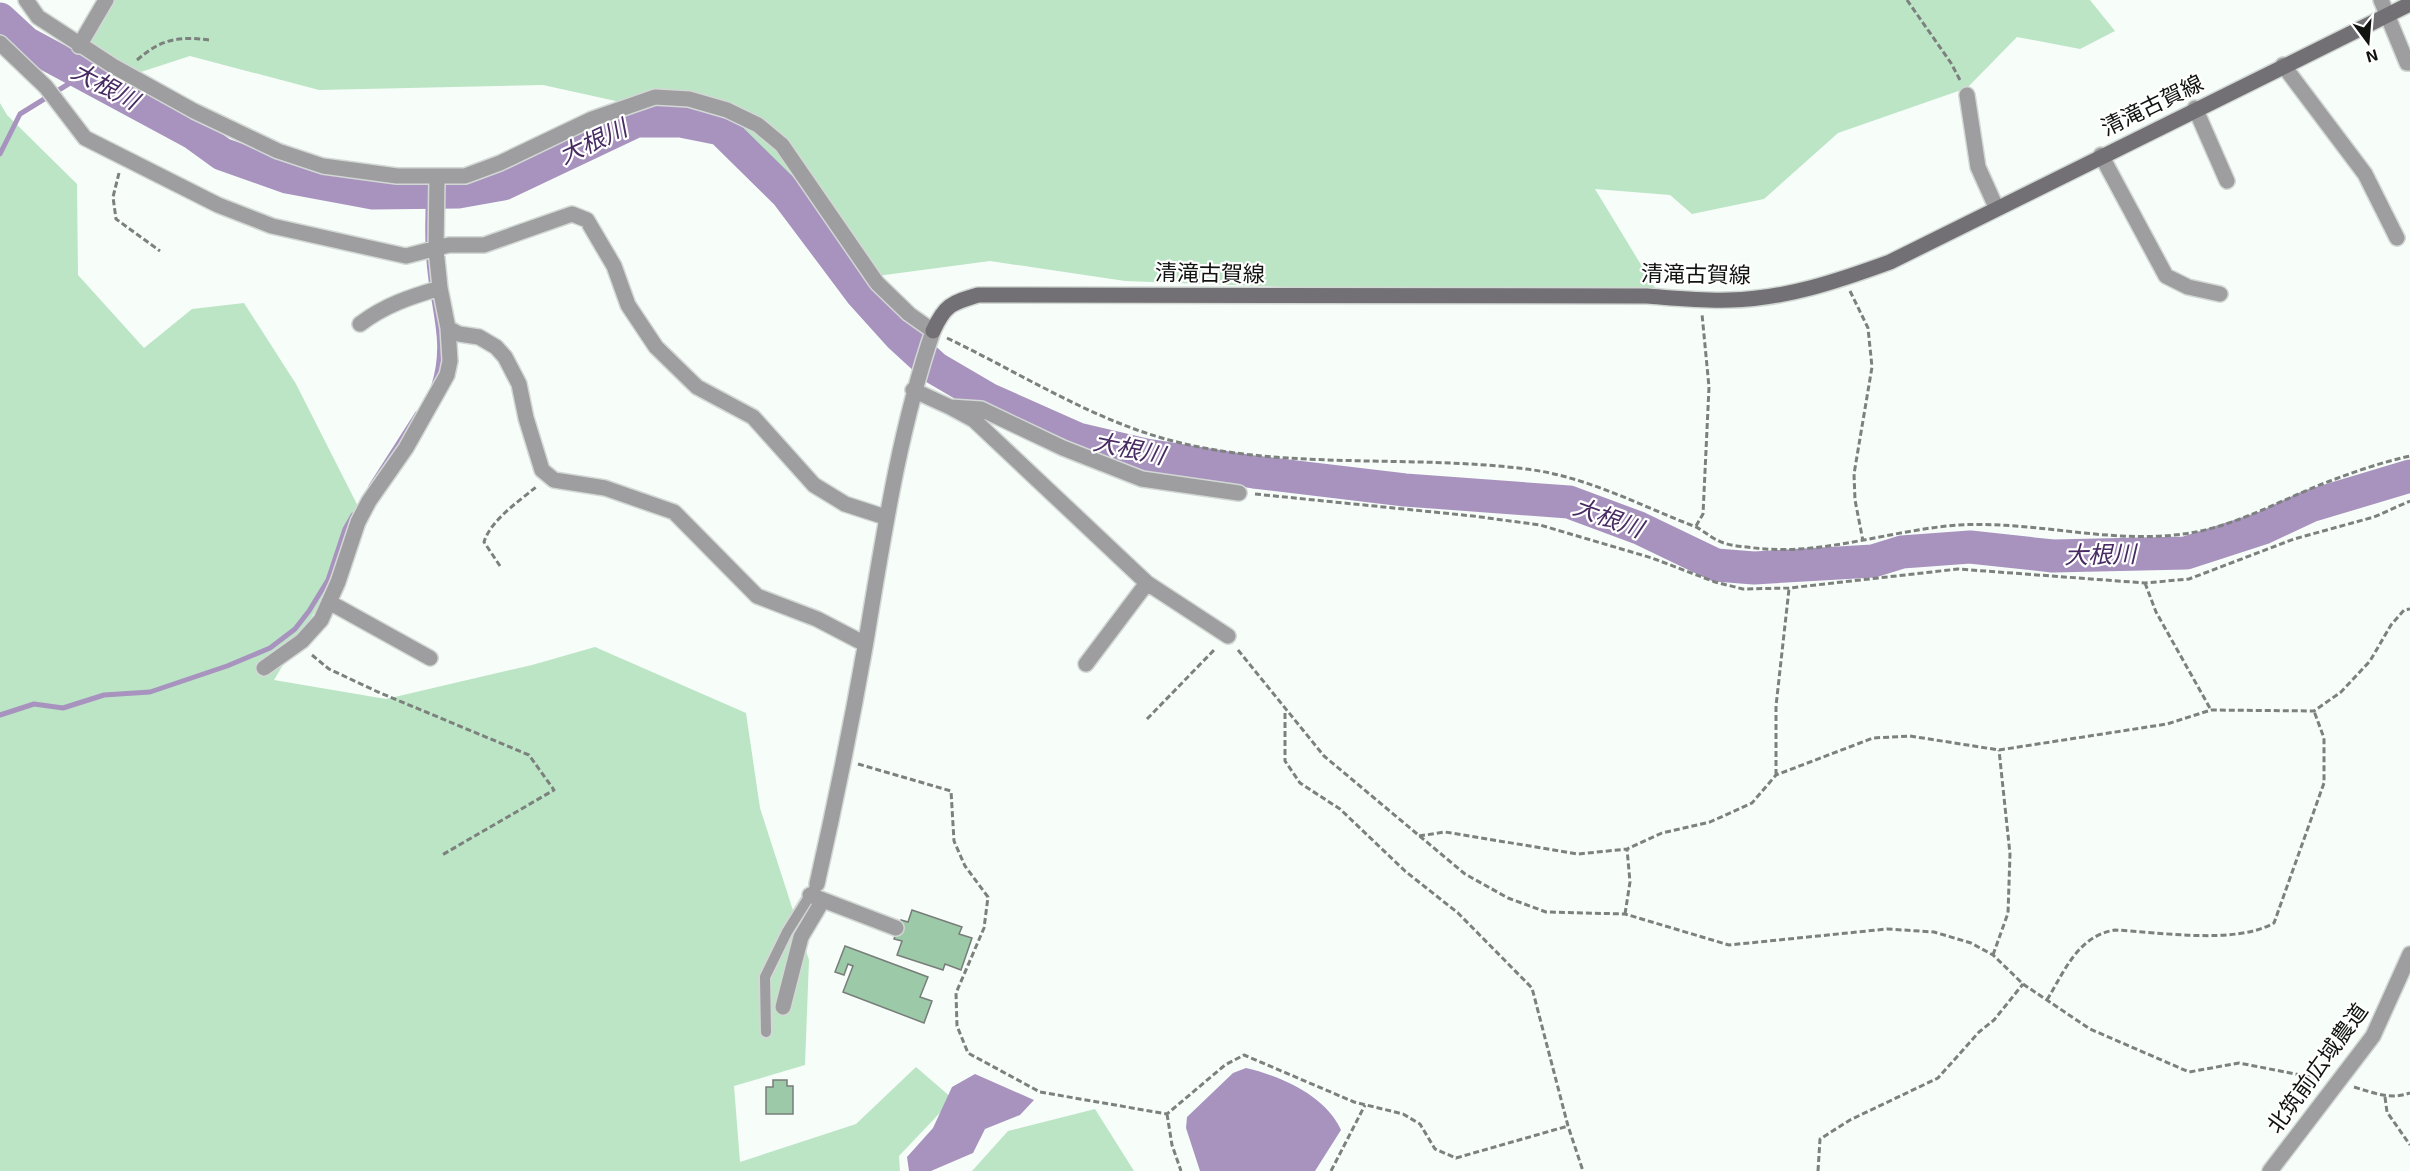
<svg xmlns="http://www.w3.org/2000/svg" width="2410" height="1171" font-family="'Exo 2','Noto Sans JP',sans-serif">
<style>
.green{fill:#bce5c6}
.water{fill:#a893bf}
.lines{fill:none;stroke-linecap:round;stroke-linejoin:round}
.stream{stroke:#a893bf;stroke-width:5}
.river{stroke:#a893bf;stroke-width:33}
.building{fill:#9cc9a8;stroke:#787d7a;stroke-width:1.5}
.service-casing{stroke:#d2d8d4;stroke-width:14}
.pedestrian-casing{stroke:#d2d8d4;stroke-width:18}
.minor-casing{stroke:#d2d8d4;stroke-width:18}
.tertiary-casing{stroke:#d2d8d4;stroke-width:18}
.secondary-casing{stroke:#d2d8d4;stroke-width:18}
.path{stroke:#7d817e;stroke-width:3;stroke-dasharray:6 3;stroke-linecap:butt}
.service{stroke:#9e9d9f;stroke-width:10}
.pedestrian{stroke:#9e9d9f;stroke-width:15}
.minor{stroke:#9e9d9f;stroke-width:15}
.tertiary{stroke:#9e9d9f;stroke-width:15}
.secondary{stroke:#727074;stroke-width:15}
.labels{text-anchor:middle;stroke-width:4.5;stroke-linejoin:round;paint-order:stroke}
.street-label{font-size:22px;fill:#111311;stroke:#fff}
.water-label{font-size:24px;font-style:italic;fill:#482b62;stroke:#fff}
</style>
<rect width="100%" height="100%" fill="#f7fdf9"/>
<path class="green" d="M105 0H2090L2115 31 2080 49 2017 37 1967 88 1838 133 1764 199 1692 214 1670 195 1595 189 1663 301 1125 281 990 261 862 278 743 129 543 85 319 90 190 56 107 83 70 52Z
M0 103 7 115 77 184 78 275 144 348 192 309 244 303 296 384 367 524 274 680 386 699 532 665 595 647 746 713 760 808 809 960 805 1065 734 1086 740 1162 856 1124 916 1067 953 1099 899 1156 900 1171H0Z
M1095 1109 1134 1171H972L1008 1131Z"/>
<path class="water" d="M1246 1068C1281 1076 1326 1096 1341 1130L1315 1171H1200L1186 1128 1187 1117 1233 1073Z
M975 1074 1034 1100 1020 1115 985 1129 973 1153 931 1171H909L907 1157 933 1128 952 1087Z"/>
<g class="lines">
<path class="stream" d="M0 154 20 114 83 75
M429 192C427 221 427 251 431 280 436 319 446 346 434 385
M371 486 417 414
M0 715 34 704 63 708 104 695 150 692 227 666 270 648 295 629 309 611 328 580 345 529 353 515"/>
<path class="river" d="M0 19 26 43 193 133 222 154 287 177 373 193 458 192 503 184 636 121H681L721 129 787 194 862 294 899 335 935 368 988 399 1078 439 1146 455 1254 472 1405 490 1569 502 1639 528 1716 565 1754 568 1873 561 1902 552 1970 547 2053 556 2186 553 2263 528 2310 506 2410 476"/>
</g>
<path class="building" d="M912 910 962 927 959 934 972 938 961 970 945 964 943 970 897 955 902 941 894 939 901 920 908 922Z
M845 946 928 977 920 997 932 1001 924 1023 843 992 853 966 848 964 844 975 835 972Z
M773 1080H787V1086H793V1114H766V1087H773Z"/>
<g class="lines">
<defs>
<path id="service" d="M766 1032 765 977 787 932 814 889"/>
<path id="pedestrian" d="M810 895 896 928
M783 1007 801 937 823 900"/>
<path id="minor" d="M26 0 38 17 113 66 194 111 278 151 323 166 397 176H465L500 163 592 119 655 97 689 99 727 110 758 125 782 145 877 283 909 314 933 331C898 434 883 540 865 647 851 726 835 805 817 884
M2381 0 2407 63H2410
M0 43 46 87 85 138 218 205 272 226 406 256 449 245H484L572 214 587 220 614 266 628 305 656 347 697 387 753 417 814 485 845 504 885 517
M79 46 106 0
M2283 65 2365 174 2397 238
M1967 95 1978 167 1996 207
M2195 108 2227 181
M2101 155 2166 276 2188 287 2220 294
M360 324C385 305 410 297 440 288
M448 328 459 334 479 337 496 347 505 357 519 384 526 418 542 470 554 480 605 488 674 512 757 596 817 619 865 644
M913 390 950 407 981 409 1063 448 1142 479 1239 493
M950 407 974 420 1147 583 1228 636
M329 602 430 658
M1086 664 1147 583
M264 668 302 641 321 620 338 582 358 522 369 501 406 448 447 375 450 361 448 328 440 288 436 249 437 178"/>
<path id="tertiary" d="M2270 1171 2373 1036 2410 954"/>
<path id="secondary" d="M933 331C945 305 951 303 978 295L1647 296C1674 298 1702 301 1730 300 1785 299 1838 281 1890 262L2410 4"/>
</defs>
<use href="#service" class="service-casing"/>
<use href="#pedestrian" class="pedestrian-casing"/>
<use href="#minor" class="minor-casing"/>
<use href="#tertiary" class="tertiary-casing"/>
<use href="#secondary" class="secondary-casing"/>
<path class="path" d="M1907 0 1951 63 1961 82
M137 60C161 39 178 36 209 40
M119 173 113 197 116 219 160 251
M1850 291 1868 328 1872 367 1854 474 1855 500 1863 541
M947 338C1020 373 1091 419 1169 440 1285 471 1408 454 1526 469 1585 476 1637 504 1691 525 1701 528 1708 536 1717 540 1726 545 1737 546 1747 547 1819 558 1887 530 1959 525 2042 520 2127 550 2209 529 2251 518 2290 496 2330 481 2356 471 2383 462 2410 456
M1255 494 1473 516 1540 525 1652 558 1715 582 1743 589 1789 588 1958 569 2145 583 2189 579 2294 539 2374 517 2410 501
M1696 526 1703 514 1709 387 1702 314
M500 566 484 542C491 520 518 502 536 487
M2145 583 2156 612 2211 710
M1238 650 1324 756 1465 874 1508 898 1546 912 1625 914 1729 945 1887 929 1934 932 1971 943 1993 955 2023 984 2090 1029 2189 1072 2239 1063 2321 1079
M312 655 329 669 378 692 529 755 554 790 442 855
M1285 713V761L1300 783 1340 809 1405 871 1458 913 1532 988 1568 1126 1583 1171
M1147 719 1216 648
M858 764 951 791 954 841 965 866 988 897 984 928 956 993 957 1026 968 1053 1040 1092 1167 1114 1225 1065 1244 1055 1354 1102 1403 1114 1420 1124 1435 1149 1456 1158 1568 1126
M1776 775V706L1789 589
M1419 836 1445 832 1578 854 1627 849 1662 833 1710 822 1752 803 1776 775 1873 738 1910 736 1999 750 2167 724 2211 710 2314 711 2341 692 2370 661 2391 625 2404 610 2410 609
M1625 914 1630 882 1627 849
M1993 955 2008 913 2010 854 1999 750
M2047 1000C2065 970 2078 936 2115 930 2160 932 2235 945 2274 923L2324 783V738L2314 711
M2354 1087C2374 1093 2390 1100 2410 1093
M2385 1097 2387 1112 2410 1145
M1167 1114 1172 1145 1181 1171
M1331 1171 1365 1105
M1818 1171 1820 1139 1850 1120 1938 1078 1979 1032 1994 1020 2023 984"/>
<use href="#service" class="service"/>
<use href="#pedestrian" class="pedestrian"/>
<use href="#minor" class="minor"/>
<use href="#tertiary" class="tertiary"/>
<use href="#secondary" class="secondary"/>
</g>
<g class="labels">
<g class="street-label">
<text transform="translate(2152 105) rotate(-26)" y="8">清滝古賀線</text>
<text transform="translate(1210 273) rotate(1)" y="8">清滝古賀線</text>
<text transform="translate(1696 274) rotate(1)" y="8">清滝古賀線</text>
<text transform="translate(2317 1068) rotate(-54)" y="8">北筑前広域農道</text>
</g>
<g class="water-label">
<text transform="translate(105 86) rotate(28)" y="8">大根川</text>
<text transform="translate(593 142) rotate(-25)" y="8">大根川</text>
<text transform="translate(1129 449) rotate(12)" y="8">大根川</text>
<text transform="translate(1608 518) rotate(20)" y="8">大根川</text>
<text transform="translate(2100 555) rotate(-1)" y="8">大根川</text>
</g>
</g>
<g transform="translate(2368 42) rotate(164)" stroke="#ffffff" stroke-width="4.5" paint-order="stroke">
<path d="M0-4.5L10 22L0 15L-10 22Z" fill="#111311"/>
<text y="-9" font-size="16" font-weight="bold" text-anchor="middle" fill="#111311">N</text>
</g>
</svg>
